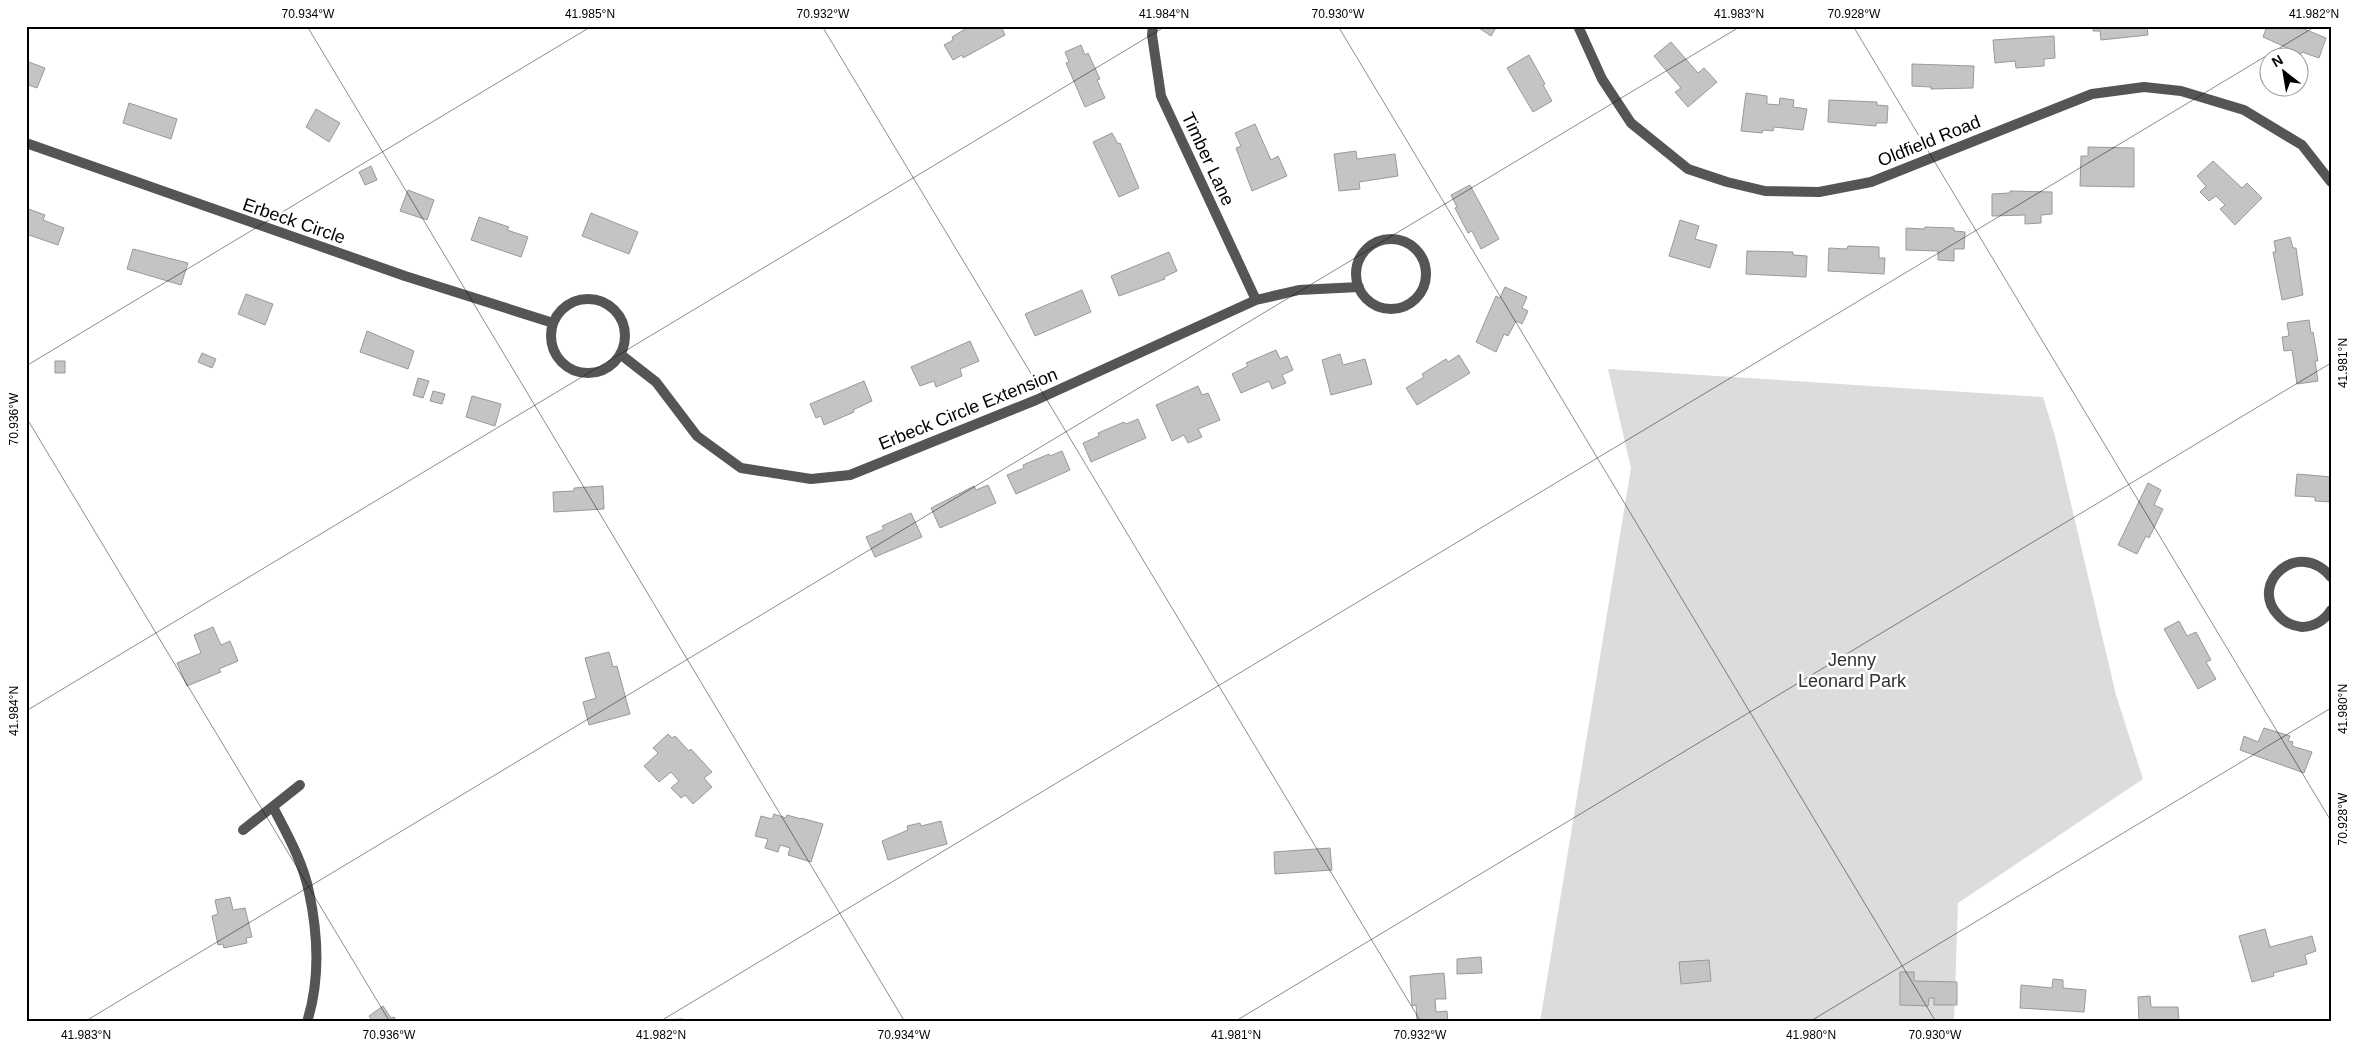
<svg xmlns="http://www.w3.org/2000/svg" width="2357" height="1048" font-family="Arial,sans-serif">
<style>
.green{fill:#dcdcdc}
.building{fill:#c4c4c4;stroke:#999}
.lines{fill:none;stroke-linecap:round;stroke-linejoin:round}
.street{stroke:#555;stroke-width:10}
.ticks{fill:none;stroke:#000;stroke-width:1;stroke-opacity:0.45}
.labels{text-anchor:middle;stroke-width:5;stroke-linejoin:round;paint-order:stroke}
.street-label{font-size:18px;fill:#000;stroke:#fff}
.park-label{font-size:18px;fill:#333;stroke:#fff}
.neatline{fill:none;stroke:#000;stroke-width:2}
.ticks-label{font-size:12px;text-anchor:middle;fill:#000}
</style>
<rect width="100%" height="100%" fill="#fff"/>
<path class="green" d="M1608 369 2043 397 2055 436 2116 695 2143 779 1958 903 1954 1022H1540L1631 468Z"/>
<path class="building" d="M970 26H1001L1005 35 963 58 962 55 953 60 944 45 953 40 952 37Z
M1476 26H1497L1491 36Z
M2093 26H2147L2148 35 2101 40 2100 31H2093Z
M2267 26H2297L2326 38 2319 58 2302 52 2301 54 2263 37Z
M2054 36 2055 58 2044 59V66L2016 68 2015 61 1995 63 1993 40Z
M1671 42 1698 73 1704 68 1717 82 1688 107 1675 92 1681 88 1654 56Z
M1081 45 1085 55 1088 53 1100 79 1097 80 1105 98 1085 107 1066 63 1069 62 1065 52Z
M1529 55 1545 84 1543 85 1552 101 1533 112 1507 68Z
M26 61 45 68 37 88 26 84Z
M1912 64 1974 66 1973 88 1931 89V87L1912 86Z
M1746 93 1767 96V104L1779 105 1780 98 1794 100 1793 107 1807 109 1803 130 1774 127 1773 131 1763 130 1762 133 1741 131Z
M1829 100 1877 102V105L1888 106 1887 123H1876V126L1828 122Z
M129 103 177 119 171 139 123 123Z
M316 109 340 123 329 142 306 127Z
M1255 124 1271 160 1278 156 1287 176 1252 191 1236 148 1241 146 1235 133Z
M1112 133 1118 144 1120 143 1139 188 1119 197 1093 142Z
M2088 147 2134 148V187L2080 186 2081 156H2088Z
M1356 151 1357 159 1395 154 1398 176 1359 182 1360 189 1339 191 1334 154Z
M2213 161 2242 188 2247 183 2262 198 2235 225 2220 209 2225 205 2216 196 2209 201 2200 192 2206 186 2197 176Z
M371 166 377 180 365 185 359 172Z
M1470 185 1499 239 1481 249 1472 231 1468 233 1455 208 1457 207 1451 195Z
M408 190 434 200 427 220 400 211Z
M2010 191 2052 192V214L2041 215V223L2025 224V215L1992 216V194L2010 193Z
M26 208 45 215 43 220 64 228 58 245 26 234Z
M591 213 638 232 629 254 582 236Z
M479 217 509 227 507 230 528 237 521 257 471 240Z
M1680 220 1699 226 1695 239 1717 245 1710 268 1669 256Z
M1925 227 1954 228V231L1965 232 1964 249H1954V261L1938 260V251L1906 250V228L1924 229Z
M2290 237 2293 248H2296L2303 295 2282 300 2273 252H2276L2274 241Z
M1848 246 1879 247V258H1885L1884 274 1828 271 1829 248 1847 249Z
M133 249 188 263 181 285 127 269Z
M1747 251 1793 252V255L1807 256 1806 277 1746 274Z
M1169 252 1177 271 1164 277 1165 279 1119 296 1111 276Z
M1505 287 1527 297 1522 308 1528 311 1522 324 1516 321 1508 336 1504 334 1496 352 1476 342 1496 296 1500 298Z
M1082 290 1091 312 1035 336 1025 314Z
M246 294 273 304 265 325 238 314Z
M2309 320 2311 333 2313 332 2318 361H2315L2318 381 2297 384 2292 350 2284 351 2282 337 2289 336 2287 323Z
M367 331 414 351 408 369 360 352Z
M970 341 979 361 960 369 962 376 936 387 934 381 920 386 911 367Z
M1276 350 1280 359 1287 356 1293 370 1282 375 1286 383 1272 389 1269 381 1241 393 1232 374 1248 366 1246 363Z
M202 353 216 359 212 368 198 362Z
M1340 354 1343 365 1365 359 1372 384 1331 395 1322 360Z
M1459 355 1470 373 1417 405 1406 388 1424 377 1422 374 1446 359 1448 362Z
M55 361H65V373H55Z
M418 378 429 381 423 398 413 395Z
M864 381 872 401 853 410 854 412 824 425 821 416 816 418 810 404Z
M1198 386 1202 395 1208 393 1220 420 1198 429 1202 437 1188 443 1184 435 1172 441 1156 405Z
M433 391 445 394 442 404 430 401Z
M472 396 501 404 495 426 466 417Z
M1138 419 1146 438 1091 462 1083 443 1099 436 1098 433 1124 422 1126 424Z
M1062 451 1070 470 1016 494 1007 475 1024 468 1023 465 1049 454 1050 456Z
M2297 474 2331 477V502L2315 501V497L2295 496Z
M2148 483 2161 490 2154 505 2163 509 2149 538 2146 536 2137 554 2118 545Z
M988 485 996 503 940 528 931 508 974 486 976 490Z
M603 486 604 509 554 512 553 492 574 491V488Z
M911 513 922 537 875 557 866 537 884 529 882 526Z
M2179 621 2187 636 2196 632 2211 660 2206 662 2216 679 2198 689 2164 629Z
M213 627 221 645 230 641 238 661 219 669 221 672 187 686 177 663 201 653 194 635Z
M609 652 613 667 617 666 630 714 589 725 583 702 596 698 585 658Z
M2264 728 2290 736 2288 741 2293 742 2292 746 2312 752 2304 773 2240 750 2244 736 2258 742Z
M668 734 672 738 675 736 689 751 691 749 712 772 704 778 712 787 693 804 685 795 681 798 671 788 679 781 671 772 659 782 644 766 658 753 653 748Z
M774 814 786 818 787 815 801 819V818L823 824 811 862 788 855 790 848 780 845 778 852 765 848 768 839 755 836 761 816 772 819Z
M941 821 947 844 888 860 882 841 908 830 907 826 920 823 921 826Z
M1330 848 1332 870 1275 874 1274 852Z
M230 897 233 910 245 908 252 937 246 938 247 943 224 948 223 944 218 945 212 916 218 914 215 900Z
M2265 929 2270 947 2312 936 2316 951 2305 955 2307 964 2273 973 2274 976 2252 982 2239 936Z
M1481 957 1482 973 1457 974V959Z
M1709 960 1711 981 1681 984 1679 962Z
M1900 972H1914V981L1957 982V1005H1934V998H1929L1928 1006 1900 1005Z
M1444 973 1446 999H1435L1436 1012 1447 1011 1448 1022H1417L1416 1005 1412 1006 1410 976Z
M2053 979 2063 980V988L2086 990 2084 1012 2020 1008 2021 985 2052 988Z
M2150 996 2151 1007H2178L2179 1022H2139L2138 997Z
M383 1006 391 1018 394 1017 397 1022H373L369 1016Z
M683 1019 684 1022H635L634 1021Z"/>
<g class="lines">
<path class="street" d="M1153 26 1152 35 1161 96 1256 300
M1578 26 1602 79 1631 123 1688 169 1727 182 1765 191 1819 192 1871 182 2092 94 2144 87 2181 91 2244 110 2302 145 2331 182
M26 143 405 276 553 323
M1356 274a35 35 0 1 1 70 0a35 35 0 1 1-70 0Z
M551 336a37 37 0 1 1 74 0a37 37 0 1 1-74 0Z
M620 354 656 382 697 436 741 468 811 479 850 475 1036 400 1256 300 1299 290 1359 287
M2331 577C2299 538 2248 583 2278 615 2284 622 2293 626 2302 627 2314 627 2325 620 2331 610
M273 807C287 834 303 862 309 892 318 934 320 981 307 1022
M243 830 300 785"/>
</g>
<path class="ticks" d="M307 26 905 1022M822 26 1421 1022M1338 26 1936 1022M1853 26 2331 821M26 366 592 26M26 417 390 1022M26 711 1166 26M84 1022 1741 26M659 1022 2316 26M1234 1022 2331 363M1809 1022 2331 708"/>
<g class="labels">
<g class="street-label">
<text transform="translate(1929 141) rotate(-22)" y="6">Oldfield Road</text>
<text transform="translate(1208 159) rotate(65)" y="6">Timber Lane</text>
<text transform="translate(294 221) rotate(19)" y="6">Erbeck Circle</text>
<text transform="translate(968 409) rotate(-22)" y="6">Erbeck Circle Extension</text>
</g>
<g class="park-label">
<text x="1852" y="666">Jenny<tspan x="1852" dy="21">Leonard Park</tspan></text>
</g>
</g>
<rect width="2357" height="1048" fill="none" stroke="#ffffff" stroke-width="55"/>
<g transform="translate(2284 72) rotate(329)"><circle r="24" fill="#ffffff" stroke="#999999"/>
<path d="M0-4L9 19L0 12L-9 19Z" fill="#000000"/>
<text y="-8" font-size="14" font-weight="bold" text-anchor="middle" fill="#000000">N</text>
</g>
<rect x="28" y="28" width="2302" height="992" class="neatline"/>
<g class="ticks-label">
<text x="308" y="18">70.934°W</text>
<text x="590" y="18">41.985°N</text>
<text x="823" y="18">70.932°W</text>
<text x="1164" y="18">41.984°N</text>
<text x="1338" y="18">70.930°W</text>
<text x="1739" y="18">41.983°N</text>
<text x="1854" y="18">70.928°W</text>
<text x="2314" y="18">41.982°N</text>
<text transform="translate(2343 363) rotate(-90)" y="4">41.981°N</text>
<text transform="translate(14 419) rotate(-90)" y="4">70.936°W</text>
<text transform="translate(2343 709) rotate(-90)" y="4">41.980°N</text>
<text transform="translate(14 711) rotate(-90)" y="4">41.984°N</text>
<text transform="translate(2343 819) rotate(-90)" y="4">70.928°W</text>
<text x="86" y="1039">41.983°N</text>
<text x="389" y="1039">70.936°W</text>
<text x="661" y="1039">41.982°N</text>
<text x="904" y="1039">70.934°W</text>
<text x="1236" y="1039">41.981°N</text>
<text x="1420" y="1039">70.932°W</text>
<text x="1811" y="1039">41.980°N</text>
<text x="1935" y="1039">70.930°W</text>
</g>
</svg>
